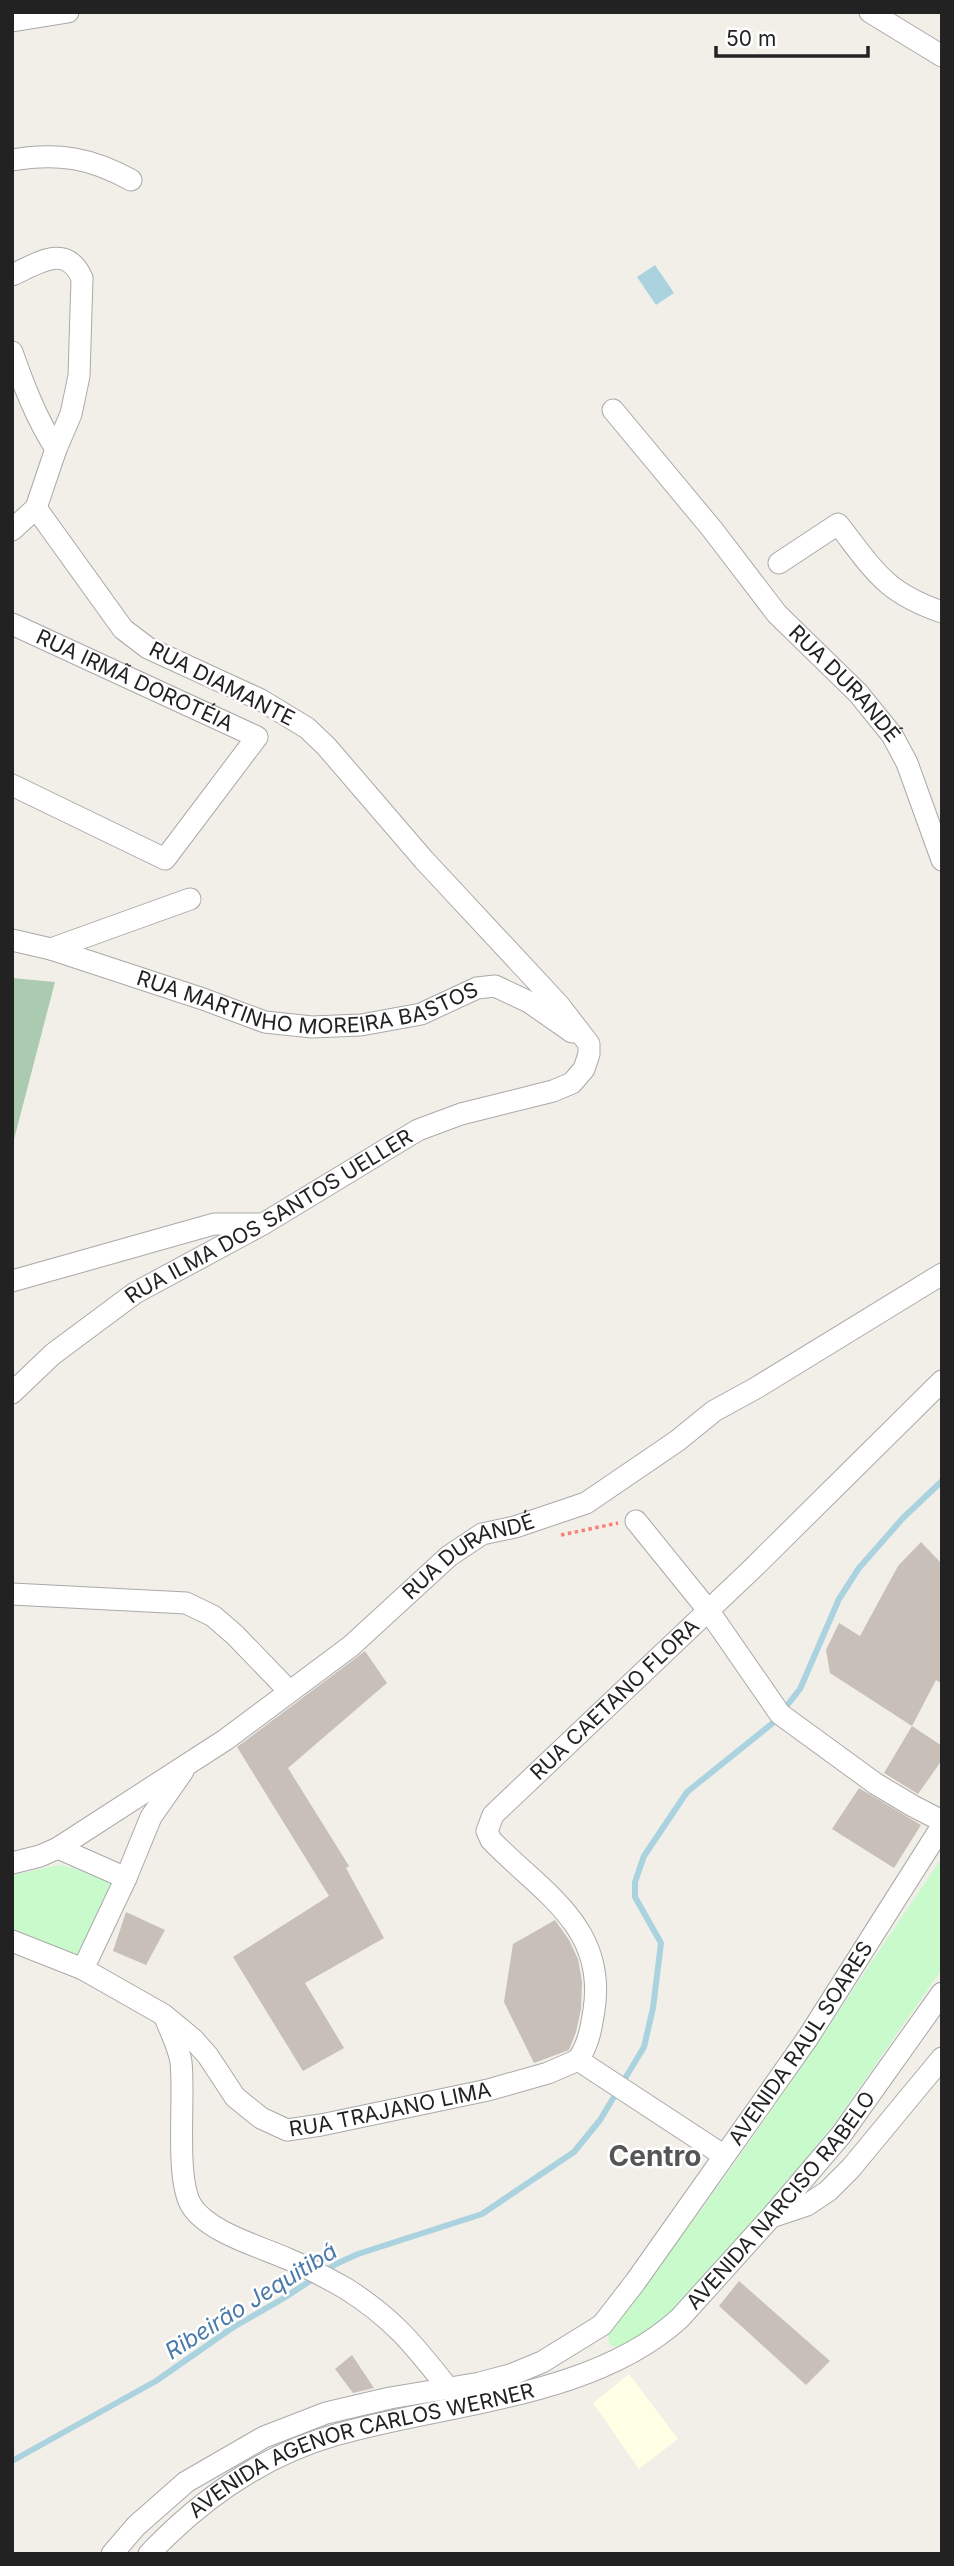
<svg xmlns="http://www.w3.org/2000/svg" width="954" height="2566" font-family="Inter,sans-serif">
<style>
.education{fill:#ffffe5}
.cemetery{fill:#aacbaf}
.park{fill:#c8facc}
.water{fill:#aad3df}
.lines{fill:none;stroke-linecap:round;stroke-linejoin:round}
.stream{stroke:#aad3df;stroke-width:6}
.building{fill:#c7bfb8}
.minor-casing{stroke:#a9a9a9;stroke-width:23}
.path{stroke:#fa8072;stroke-width:3.5;stroke-dasharray:3.5 3.5;stroke-linecap:butt}
.minor{stroke:#fff;stroke-width:21}
.labels{text-anchor:middle;stroke-width:5;stroke-linejoin:round;paint-order:stroke}
.street-label{font-size:21px;fill:#222;stroke:#fff}
.water-label{font-size:23px;font-style:italic;fill:#4a7aab;stroke:#fff}
.district-label{font-size:28px;font-weight:bold;fill:#555;stroke:#fff}
</style>
<rect width="100%" height="100%" fill="#f2efe9"/>
<path class="education" d="M629 2374 678 2439 639 2469 593 2403Z"/>
<path class="cemetery" d="M12 978 55 982 12 1147Z"/>
<path class="park" d="M942 1858V1969L835 2123 771 2203 660 2327 628 2351 610 2345 607 2330C730 2184 833 2015 942 1858Z
M59 1865 115 1878 84 1958 12 1932V1875Z"/>
<path class="water" d="M655 265 674 293 656 305 637 277Z"/>
<g class="lines">
<path class="stream" d="M12 2461 156 2381 232 2328 284 2298 336 2264 358 2254 482 2214 574 2152 600 2120 644 2047 653 2008 661 1943 635 1897V1882L644 1856 687 1792 774 1722 800 1689 839 1599 859 1568 903 1518 942 1481"/>
</g>
<path class="building" d="M921 1542 942 1564V1684L936 1680 912 1726 830 1673 826 1650 839 1623 860 1636 898 1566Z
M365 1651 387 1683 288 1768 349 1866 346 1868 384 1938 305 1983 344 2048 303 2071 233 1957 329 1896 237 1747Z
M912 1726 942 1746V1760L918 1794 884 1773Z
M859 1788 921 1825 894 1868 832 1829Z
M126 1912 165 1930 146 1965 113 1951Z
M555 1920 569 1940 578 1959 582 1982 581 2009 576 2032 569 2050 534 2063 504 2002 513 1944Z
M739 2281 830 2361 806 2385 719 2306Z
M352 2355 374 2388 353 2393 335 2369Z"/>
<g class="lines">
<defs>
<g id="minor">
<path d="M870 12 942 56"/>
<path d="M12 21 68 12"/>
<path d="M12 160C58 152 91 158 131 180"/>
<path d="M12 275C39 263 66 243 82 278L79 376 71 414 56 449 36 508 12 530"/>
<path d="M12 352C24 386 36 418 56 449"/>
<path id="s1" d="M613 410 712 529 777 614 858 693 892 735 907 763 942 860"/>
<path d="M779 563 838 524C874 570 884 592 942 612"/>
<path id="s2" d="M12 624 257 737 165 859 12 785"/>
<path id="s3" d="M12 940 51 949 203 999 265 1022 312 1027 361 1025 421 1014 477 988 495 986 529 1002 572 1032"/>
<path d="M51 949 190 899"/>
<path d="M12 1281 214 1224H261"/>
<path id="s4" d="M12 1393 53 1354 135 1293 263 1224 418 1130 461 1114 553 1091 572 1083 584 1069 589 1054V1044L559 1005 424 860 326 746 307 728 261 700 148 648 123 629 36 508"/>
<path d="M636 1521 708 1610 780 1714 876 1784 913 1806 942 1821"/>
<path d="M12 1594 186 1603 213 1616 235 1635 289 1691"/>
<path d="M58 1848 126 1878"/>
<path id="s5" d="M12 1863 40 1856 58 1848 225 1740 351 1646 449 1556 482 1534 515 1527 586 1503 677 1441 714 1411 756 1388 942 1274"/>
<path id="s6" d="M12 1941 83 1969 164 2015 193 2039 208 2056 235 2097 261 2118 287 2130 321 2125 488 2090 548 2073 578 2060"/>
<path d="M83 1969 126 1878 151 1817 183 1771"/>
<path d="M165 2017C170 2031 179 2047 181 2062 185 2097 175 2177 191 2205 207 2232 261 2247 288 2259 307 2267 327 2278 345 2288 393 2318 414 2345 448 2388L457 2394"/>
<path id="s7" d="M578 2060C589 2043 591 2029 594 2010 607 1926 541 1892 491 1840L487 1831 493 1815 751 1570 942 1381"/>
<path d="M578 2060 723 2155"/>
<path d="M774 2216 807 2205 828 2191 851 2168 942 2058"/>
<path id="s8" d="M112 2554 136 2526 186 2482 264 2437 326 2413 390 2398 480 2383 513 2374 542 2362 602 2325 636 2281 807 2039 942 1826"/>
<path id="s9" d="M149 2554C201 2499 262 2456 335 2435 445 2403 593 2398 680 2318L772 2216 841 2135 942 1993"/>
</g>
</defs>
<use href="#minor" class="minor-casing"/>
<path class="path" d="M561 1535 618 1523"/>
<use href="#minor" class="minor"/>
</g>
<g class="labels">
<g class="street-label">
<text dy="7" stroke="none"><textPath href="#s2" startOffset="135">RUA IRMÃ DOROTÉIA</textPath></text>
<text transform="translate(222 684) rotate(27)" y="7">RUA DIAMANTE</text>
<text dy="7" stroke="none"><textPath href="#s1" startOffset="359">RUA DURANDÉ</textPath></text>
<text dy="7" stroke="none"><textPath href="#s3" startOffset="308">RUA MARTINHO MOREIRA BASTOS</textPath></text>
<text dy="7" stroke="none"><textPath href="#s4" startOffset="313">RUA ILMA DOS SANTOS UELLER</textPath></text>
<text dy="7" stroke="none"><textPath href="#s5" startOffset="555">RUA DURANDÉ</textPath></text>
<text dy="7" stroke="none"><textPath href="#s7" startOffset="457">RUA CAETANO FLORA</textPath></text>
<text dy="7" stroke="none"><textPath href="#s8" startOffset="898">AVENIDA RAUL SOARES</textPath></text>
<text dy="7" stroke="none"><textPath href="#s6" startOffset="446">RUA TRAJANO LIMA</textPath></text>
<text dy="7" stroke="none"><textPath href="#s9" startOffset="747">AVENIDA NARCISO RABELO</textPath></text>
<text dy="7" stroke="none"><textPath href="#s9" startOffset="243">AVENIDA AGENOR CARLOS WERNER</textPath></text>
</g>
<g class="water-label">
<text transform="translate(251 2301) rotate(-32)" y="8">Ribeirão Jequitibá</text>
</g>
<g class="district-label">
<text x="655" y="2166">Centro</text>
</g>
</g>
<rect width="954" height="2566" fill="none" stroke="#222222" stroke-width="28"/>
<path d="M716 46v10h152v-10" fill="none" stroke="#222222" stroke-width="3.5"/>
<text x="726" y="46" font-size="21" fill="#222222" stroke="#ffffff" stroke-width="5" paint-order="stroke">50 m</text>
</svg>
